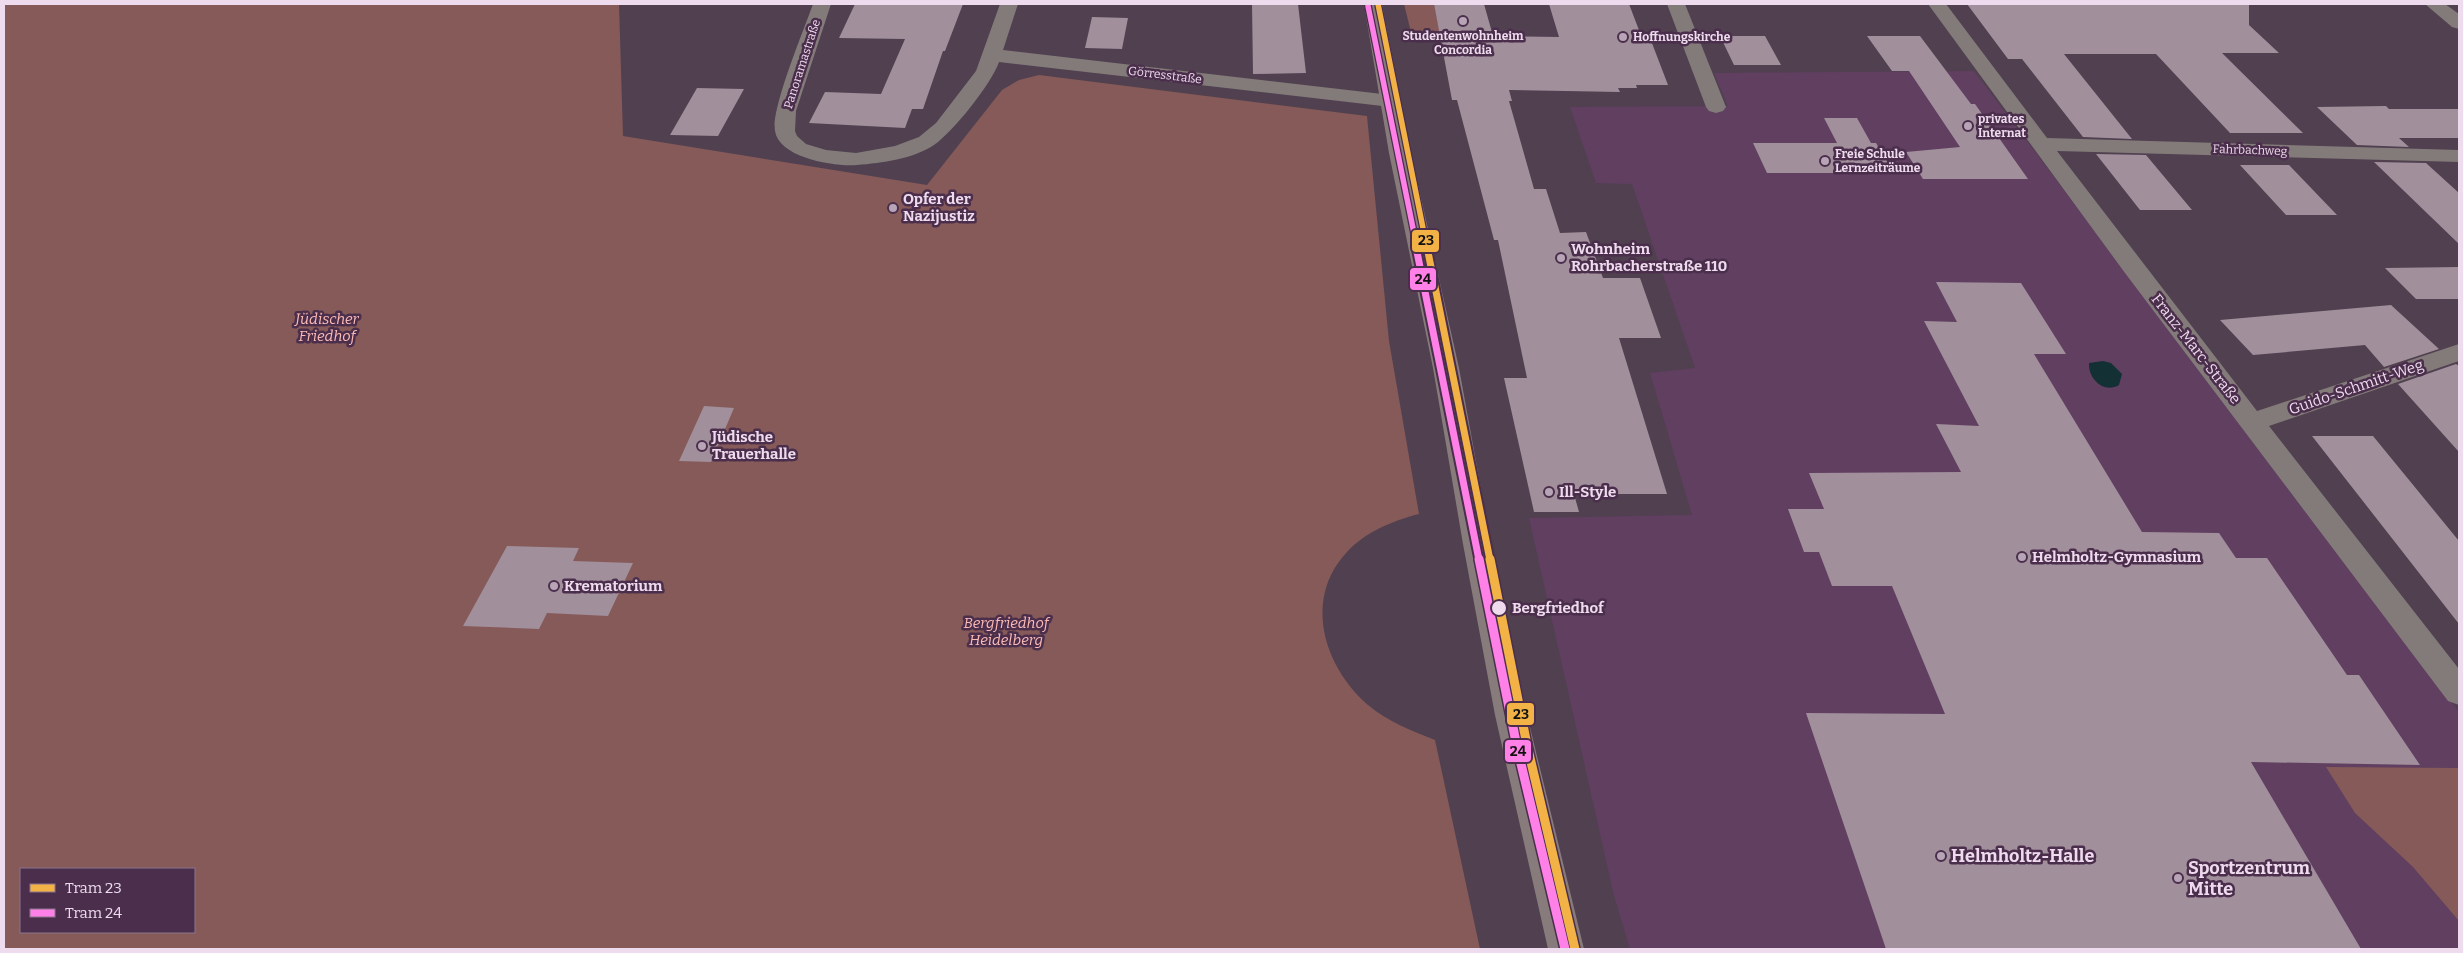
<svg xmlns="http://www.w3.org/2000/svg" width="2463" height="953" font-family="Bitter,serif">
<style>
.built{fill:#603f60}
.green{fill:#855a58;fill-rule:evenodd}
.water{fill:#133035}
.building{fill:#a18f9c}
.lines{fill:none;stroke-linecap:round;stroke-linejoin:round}
.street{fill:#837b79;fill-rule:evenodd}
.secondary{fill:#877c7b;fill-rule:evenodd}
.tram-1-far2-casing{stroke:#4b2e4c;stroke-width:8}
.tram-1-far1-casing{stroke:#4b2e4c;stroke-width:11}
.tram-1-casing{stroke:#4b2e4c;stroke-width:12}
.tram-2-far2-casing{stroke:#4b2e4c;stroke-width:8}
.tram-2-far1-casing{stroke:#4b2e4c;stroke-width:11}
.tram-2-casing{stroke:#4b2e4c;stroke-width:12}
.tram-1-far2{stroke:#f3b246;stroke-width:5.5}
.tram-1-far1{stroke:#f3b246;stroke-width:7}
.tram-1{stroke:#f3b246;stroke-width:9}
.tram-2-far2{stroke:#ff80e6;stroke-width:5.5}
.tram-2-far1{stroke:#ff80e6;stroke-width:7}
.tram-2{stroke:#ff80e6;stroke-width:9}
.poi-dot{fill:#b7a5b7;stroke:#4b2e4c;stroke-width:2}
.stop-dot{fill:#eedcee;stroke:#4b2e4c;stroke-width:2}
.labels{text-anchor:middle;stroke-width:5;stroke-linejoin:round;paint-order:stroke}
.far-poi-label{font-size:12px;font-weight:bold;fill:#eedcee;stroke:#4b2e4c;text-anchor:start}
.far-street-label{font-size:12px;fill:#eedcee;stroke:#4b2e4c}
.poi-label{font-size:15px;font-weight:bold;fill:#eedcee;stroke:#4b2e4c;text-anchor:start}
.park-label{font-size:15px;font-style:italic;fill:#fcbbb5;stroke:#4b2e4c}
.street-label{font-size:15px;fill:#eedcee;stroke:#4b2e4c}
.stop-label{font-size:15px;font-weight:bold;fill:#eedcee;stroke:#4b2e4c;text-anchor:start}
.near-poi-label{font-size:18px;font-weight:bold;fill:#eedcee;stroke:#4b2e4c;text-anchor:start}
.line-badge{stroke:#4b2e4c;stroke-width:2}
.pale-badge-label{font-size:14px;text-anchor:middle;font-weight:bold;fill:#111}
</style>
<rect width="100%" height="100%" fill="#504050"/>
<path class="built" d="M1974 71 2459 712V949H1630L1614 896 1529 518 1692 515 1650 373 1695 368 1632 184 1596 183 1570 107 1728 106 1714 73Z"/>
<path class="green" d="M4 4H619L623 136 927 185 1002 90 1019 80 1039 75 1367 116 1389 341 1419 514C1392 521 1365 532 1346 553 1303 600 1324 667 1368 705 1387 721 1412 731 1435 740L1480 949H4ZM21 869H194V932H21Z
M1404 4H1434L1441 39 1413 40Z
M2326 767 2459 768V921L2413 867 2355 813Z"/>
<path class="water" d="M2103 361 2111 363 2122 374 2119 385C2104 394 2088 379 2089 363Z"/>
<path class="building" d="M855 4H963L945 51H943L923 109H912L905 128 809 123 825 92 881 94 905 39 839 38Z
M1252 4H1298L1306 73 1253 74Z
M1434 4H1484L1493 36 1559 37 1549 4H1629L1642 38H1650L1668 85H1636L1637 88H1618L1620 92 1509 90 1512 101H1509L1534 189H1546L1560 233 1586 232 1603 278H1640L1661 338H1619L1667 494H1574L1579 512H1534L1504 378H1527L1498 240H1494L1457 100H1452Z
M1967 4H2249V25L2279 53H2222L2303 133H2230L2156 54H2064L2132 139 2083 137 2022 59H2008Z
M1092 17 1128 18 1122 49 1085 48Z
M1720 36H1765L1781 65H1734Z
M1867 36H1920L1971 104H1975L2028 179H1923L1906 152 1960 147 1909 71H1892Z
M697 88 744 89 718 136 670 135Z
M2386 106 2389 109H2459V138H2399L2409 147 2357 145 2317 107Z
M1824 118H1857L1871 143H1876L1894 173H1767L1753 143H1837Z
M2096 154 2146 155 2192 210H2140Z
M2374 162 2426 163 2459 193V244Z
M2240 165H2289L2337 215H2286Z
M2459 267V299H2416L2385 268Z
M1936 282 2021 283 2066 354H2034L2142 532 2219 533 2236 558H2267L2347 675H2359L2420 765 2251 762 2361 949H1886L1806 713 1945 714 1892 586H1832L1819 552H1804L1788 509H1824L1809 473 1961 472 1936 424 1979 426 1924 321 1957 322Z
M2391 305 2439 349 2384 367 2365 345 2253 355 2220 320Z
M2456 364 2459 366V452L2398 384Z
M704 406 734 408 711 462 679 461Z
M2312 436H2373L2459 541V624Z
M507 546 579 548 573 561 633 563 608 616 547 613 539 629 463 626Z"/>
<g class="lines">
<path class="street" d="M813 4H831L796 111 795 131 797 136 806 144 826 150 856 153 895 146 919 137 936 123 976 71 1000 4H1018L1003 50 1391 95 1398 97 1401 101 1398 105 1391 107 999 62C992 83 953 132 934 145 913 159 882 163 857 165 835 167 779 158 775 131 771 108 804 30 813 4Z
M1667 4H1685L1726 107 1723 111 1716 113 1709 111 1706 107Z
M1928 4H1946L2047 138 2459 150V162L2057 151 2257 411 2459 344V361L2269 426 2459 669V705L2448 701 2125 273Z
M2425 4H2445L2459 14V29L2452 27Z"/>
<path class="secondary" d="M1364 4H1382L1411 153 1459 368 1491 544 1527 715 1584 949H1548L1495 715 1463 544 1433 368 1389 153Z"/>
<defs>
<path id="tram-1-far2" d="M1378 4 1427 248"/>
<path id="tram-1-far1" d="M1427 247 1490 560"/>
<path id="tram-1" d="M1490 559 1527 745 1575 949"/>
<path id="tram-2-far2" d="M1368 6 1417 248"/>
<path id="tram-2-far1" d="M1416 247 1479 560"/>
<path id="tram-2" d="M1479 559 1517 747 1565 949"/>
</defs>
<use href="#tram-1-far2" class="tram-1-far2-casing"/>
<use href="#tram-1-far1" class="tram-1-far1-casing"/>
<use href="#tram-1" class="tram-1-casing"/>
<use href="#tram-2-far2" class="tram-2-far2-casing"/>
<use href="#tram-2-far1" class="tram-2-far1-casing"/>
<use href="#tram-2" class="tram-2-casing"/>
<use href="#tram-1-far2" class="tram-1-far2"/>
<use href="#tram-1-far1" class="tram-1-far1"/>
<use href="#tram-1" class="tram-1"/>
<use href="#tram-2-far2" class="tram-2-far2"/>
<use href="#tram-2-far1" class="tram-2-far1"/>
<use href="#tram-2" class="tram-2"/>
</g>
<g class="poi-dot">
<circle cx="1463" cy="21" r="5"/>
<circle cx="1623" cy="37" r="5"/>
<circle cx="1968" cy="126" r="5"/>
<circle cx="1825" cy="161" r="5"/>
<circle cx="893" cy="208" r="5"/>
<circle cx="1561" cy="258" r="5"/>
<circle cx="702" cy="446" r="5"/>
<circle cx="1549" cy="492" r="5"/>
<circle cx="2022" cy="557" r="5"/>
<circle cx="554" cy="586" r="5"/>
<circle cx="1941" cy="856" r="5"/>
<circle cx="2178" cy="878" r="5"/>
</g>
<circle class="stop-dot" cx="1499" cy="608" r="8"/>
<g class="labels">
<g class="far-poi-label">
<text x="1463" y="40" text-anchor="middle">Studentenwohnheim<tspan x="1463" dy="14">Concordia</tspan></text>
<text x="1633" y="41">Hoffnungskirche</text>
<text x="1978" y="123">privates<tspan x="1978" dy="14">Internat</tspan></text>
<text x="1835" y="158">Freie Schule<tspan x="1835" dy="14">Lernzeiträume</tspan></text>
</g>
<g class="far-street-label">
<text transform="translate(802 64) rotate(-72)" y="4">Panoramastraße</text>
<text transform="translate(1165 75) rotate(7)" y="4">Görresstraße</text>
<text transform="translate(2250 150) rotate(2)" y="4">Fahrbachweg</text>
</g>
<g class="poi-label">
<text x="903" y="204">Opfer der<tspan x="903" dy="17">Nazijustiz</tspan></text>
<text x="1571" y="254">Wohnheim<tspan x="1571" dy="17">Rohrbacherstraße 110</tspan></text>
<text x="712" y="442">Jüdische<tspan x="712" dy="17">Trauerhalle</tspan></text>
<text x="1559" y="497">Ill-Style</text>
<text x="2032" y="562">Helmholtz-Gymnasium</text>
<text x="564" y="591">Krematorium</text>
</g>
<g class="park-label">
<text x="327" y="324">Jüdischer<tspan x="327" dy="17">Friedhof</tspan></text>
<text x="1006" y="628">Bergfriedhof<tspan x="1006" dy="17">Heidelberg</tspan></text>
</g>
<g class="street-label">
<text transform="translate(2196 349) rotate(52)" y="5">Franz-Marc-Straße</text>
<text transform="translate(2356 387) rotate(-19)" y="5">Guido-Schmitt-Weg</text>
</g>
<g class="stop-label">
<text x="1512" y="613">Bergfriedhof</text>
</g>
<g class="near-poi-label">
<text x="1951" y="862">Helmholtz-Halle</text>
<text x="2188" y="874">Sportzentrum<tspan x="2188" dy="21">Mitte</tspan></text>
</g>
</g>
<g class="line-badge">
<rect x="1411" y="229" width="29" height="24" rx="5" fill="#f3b246"/>
<rect x="1409" y="267" width="28" height="24" rx="5" fill="#ff80e6"/>
<rect x="1506" y="702" width="29" height="24" rx="5" fill="#f3b246"/>
<rect x="1504" y="739" width="28" height="24" rx="5" fill="#ff80e6"/>
</g>
<g class="pale-badge-label">
<text x="1426" y="245">23</text>
<text x="1423" y="284">24</text>
<text x="1521" y="719">23</text>
<text x="1518" y="756">24</text>
</g>
<rect width="2463" height="953" fill="none" stroke="#eedcee" stroke-width="10"/>
<rect x="20" y="868" width="175" height="65" fill="#4b2e4c" stroke="#8c748d"/>
<rect x="30" y="884" width="25" height="8" fill="#f3b246" stroke="#8c748d"/>
<text x="65" y="893" font-size="15" fill="#eedcee">Tram 23</text>
<rect x="30" y="909" width="25" height="8" fill="#ff80e6" stroke="#8c748d"/>
<text x="65" y="918" font-size="15" fill="#eedcee">Tram 24</text>
</svg>
